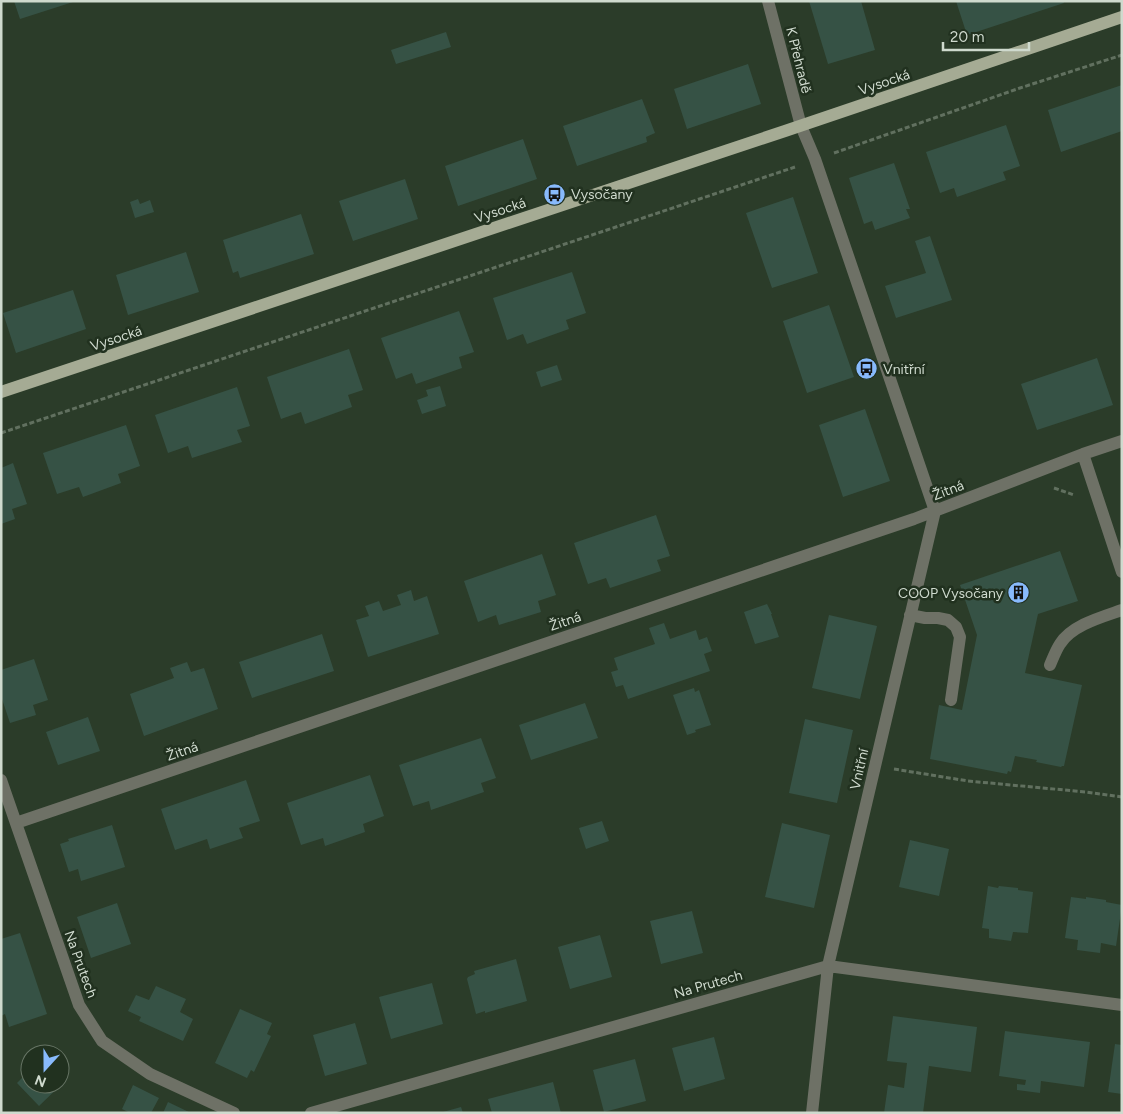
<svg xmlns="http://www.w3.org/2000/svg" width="1123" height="1114" font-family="Figtree,sans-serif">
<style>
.building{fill:#365245}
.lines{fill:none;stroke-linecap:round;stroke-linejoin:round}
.path{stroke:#61705f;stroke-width:3;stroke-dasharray:5 2.5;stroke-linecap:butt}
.minor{stroke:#6e7166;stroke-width:12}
.major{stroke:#a5ab94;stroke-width:12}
.labels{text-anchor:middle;stroke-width:5;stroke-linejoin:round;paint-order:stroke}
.street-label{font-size:14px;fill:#cfdace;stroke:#21311f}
.poi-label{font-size:14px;fill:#cfdace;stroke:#21311f;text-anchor:start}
</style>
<rect width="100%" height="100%" fill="#2b3c29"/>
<path class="building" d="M14 1H73V2L20 19Z
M809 1H861L875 50 828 64Z
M956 1H1063L1064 3 967 35Z
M446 32 451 47 396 64 391 50Z
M748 64 761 104 687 129 674 89Z
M1122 85V131L1061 152 1048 110Z
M642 99 655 133 646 137 647 142 577 166 563 126Z
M1006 125 1020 166 1003 172 1006 180 957 197 954 188 940 193 926 152Z
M523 139 537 179 458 206 445 166Z
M894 163 910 209H906L910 218 875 230 872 221 864 224 849 178Z
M405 179 418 219 353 241 339 201Z
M793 197 818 273 772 288 746 213Z
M138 199 140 204 150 200 154 212 135 218 130 202Z
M301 214 314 254 240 278 238 271 233 273 223 240Z
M930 236 952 300 896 318 885 286 926 273 915 241Z
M186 252 199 292 128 315 116 275Z
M572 272 586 313 566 320 569 329 527 344 523 334 507 340 493 298Z
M73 290 86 329 16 353 3 313Z
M829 305 854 377 807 393 783 321Z
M459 311 474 352 459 357 462 368 416 384 412 373 396 379 381 338Z
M349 349 363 390 348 395 352 407 305 424 301 412 281 419 267 377Z
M1097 358 1113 405 1037 430 1021 384Z
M557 365 562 380 541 387 536 372Z
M440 386 446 406 422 414 417 400 428 396 426 390Z
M237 387 250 426 237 430 242 442 192 458 188 446 168 453 155 415Z
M865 409 890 481 843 497 819 425Z
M126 425 140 466 118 474 121 483 83 497 79 487 57 494 43 453Z
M13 463 27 504 12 509 15 519 1 524V468Z
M656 515 670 556 657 560 661 571 610 588 606 578 588 584 574 543Z
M1060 551 1078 601 1038 614 1025 673 1082 685 1064 766H1062L1061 767 1036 762 1037 760 1015 756 1011 772 1008 771 1007 774 930 759 939 705 962 710 977 635 960 585Z
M542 554 556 595 538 601 541 612 499 625 496 615 478 622 464 581Z
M411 590 414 601 427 596 439 634 368 657 356 620 369 616 365 606 379 601 383 611 401 605 397 595Z
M767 604 772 614H771L779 637 755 644 744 612Z
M829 615 877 626 860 699 812 688Z
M664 623 670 639 696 630 699 640 707 637 712 651 704 654 710 671 628 699 623 685 616 687 611 672 618 670 614 658 655 644 649 628Z
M322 634 334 671 252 698 239 662Z
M34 659 48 700 33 705 36 715 10 723 1 696V670Z
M187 662 191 672 204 668 218 709 144 736 130 694 174 678 170 668Z
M694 688 695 692 699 690 711 725 695 730 696 732 687 735 673 695Z
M585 703 598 738 531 760 519 725Z
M88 717 100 751 58 765 46 732Z
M805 719 853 730 837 803 789 793Z
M481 738 496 778 481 783 484 792 431 810 429 801 413 806 399 765Z
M370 775 384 816 363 824 365 832 325 846 323 838 301 845 287 803Z
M246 780 260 821 239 828 243 838 210 849 207 839 175 850 161 809Z
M602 821 609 841 586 849 579 828Z
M782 823 830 835 814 908 765 897Z
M112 825 125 867 81 881 78 869 69 872 60 844 69 841 68 839Z
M910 840 949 849 939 896 899 887Z
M988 886 998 888 999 886 1018 888V890L1033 892 1028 933 1013 932 1011 941 989 938V929L982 928Z
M1071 897 1086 899V897L1106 900V902L1122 905 1116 946 1101 943 1100 953 1077 950 1078 940 1065 938Z
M117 903 131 944 91 958 77 917Z
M692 911 703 953 661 964 650 921Z
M20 933 47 1014 9 1027 5 1014 1 1016V939Z
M600 935 612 977 570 989 558 947Z
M516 959 527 1001 485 1013V1011L476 1014 467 979 468 977 475 974 474 971Z
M432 983 443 1024 391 1039 379 997Z
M156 986 186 999 180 1012 193 1019 183 1041 139 1021 141 1017 128 1011 136 995 149 1000Z
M240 1009 272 1023 267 1034 271 1036 254 1072 251 1070 247 1078 215 1063Z
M893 1016 977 1027 971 1072 929 1066 923 1113H884L888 1085 904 1088 907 1063 887 1061Z
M355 1023 367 1064 325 1076 313 1035Z
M1005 1031 1090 1042 1084 1087 1041 1081 1040 1093 1017 1090V1084L1025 1085 1026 1080 999 1076Z
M714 1037 725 1079 684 1091 672 1048Z
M1115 1044 1122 1045V1094L1108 1092Z
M635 1059 646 1101 604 1112 593 1070Z
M30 1063V1084H60V1071L67 1079 39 1106 17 1083 25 1075 21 1071Z
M553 1082 561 1113H492L488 1099Z
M133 1085 159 1098 151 1113H130L122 1109Z
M168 1102 191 1113H163Z
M461 1107 463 1113H443V1112Z"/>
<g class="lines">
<path class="path" d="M834 153 1020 88 1122 55
M1 433 795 167
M1054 488 1074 495
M894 769 968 781 1086 792 1122 797"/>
<path class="minor" d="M768 1 801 126 815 159 935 511 828 966 812 1113
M1083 454 1122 572
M910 615 925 618H938L948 620 956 627 960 637 951 700
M1050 665C1053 658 1056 650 1060 644 1072 625 1102 617 1122 610
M1 780 79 1005 102 1041 150 1074 234 1113
M16 823 914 519 1083 454 1122 441
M311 1113 828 966 1122 1005"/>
<path class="major" d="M1 392 785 131 1122 17"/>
</g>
<defs>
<symbol id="bus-disc" viewBox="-11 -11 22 22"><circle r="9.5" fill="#88bafc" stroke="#21311f"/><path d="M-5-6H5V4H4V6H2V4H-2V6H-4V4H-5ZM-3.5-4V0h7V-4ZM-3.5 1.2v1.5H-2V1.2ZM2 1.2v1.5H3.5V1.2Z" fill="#111"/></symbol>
<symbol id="building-disc" viewBox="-11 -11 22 22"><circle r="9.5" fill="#88bafc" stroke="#21311f"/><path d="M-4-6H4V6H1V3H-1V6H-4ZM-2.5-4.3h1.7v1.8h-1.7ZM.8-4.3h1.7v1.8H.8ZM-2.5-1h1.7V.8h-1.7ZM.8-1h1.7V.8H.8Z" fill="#111"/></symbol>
</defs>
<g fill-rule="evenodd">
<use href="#bus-disc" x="542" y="182" width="25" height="25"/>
<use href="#bus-disc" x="854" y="356" width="25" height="25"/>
<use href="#building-disc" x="1006" y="580" width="25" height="25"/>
</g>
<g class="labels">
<g class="street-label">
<text transform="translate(799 60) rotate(76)" y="5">K Přehradě</text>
<text transform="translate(884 82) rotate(-19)" y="5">Vysocká</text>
<text transform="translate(500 210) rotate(-18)" y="5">Vysocká</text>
<text transform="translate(116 338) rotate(-18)" y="5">Vysocká</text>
<text transform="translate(948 490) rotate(-21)" y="5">Žitná</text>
<text transform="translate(565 621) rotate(-19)" y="5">Žitná</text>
<text transform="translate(182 751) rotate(-19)" y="5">Žitná</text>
<text transform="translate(859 769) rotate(-77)" y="5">Vnitřní</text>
<text transform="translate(81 964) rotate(70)" y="5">Na Prutech</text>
<text transform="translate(708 984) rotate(-16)" y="5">Na Prutech</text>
</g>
<g class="poi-label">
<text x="571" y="199">Vysočany</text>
<text x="883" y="374">Vnitřní</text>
<text x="1003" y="598" text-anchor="end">COOP Vysočany</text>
</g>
</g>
<rect width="1123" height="1114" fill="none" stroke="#cfdace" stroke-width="5"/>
<g transform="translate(45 1069) rotate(201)"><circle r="24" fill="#21311f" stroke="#677565"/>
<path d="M0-4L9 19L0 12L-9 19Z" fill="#88bafc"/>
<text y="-8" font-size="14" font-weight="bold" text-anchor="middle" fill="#cfdace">N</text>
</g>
<path d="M943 42v8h86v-8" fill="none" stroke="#cfdace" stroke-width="2.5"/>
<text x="950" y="42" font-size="15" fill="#cfdace" stroke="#21311f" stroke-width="4" paint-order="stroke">20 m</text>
</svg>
